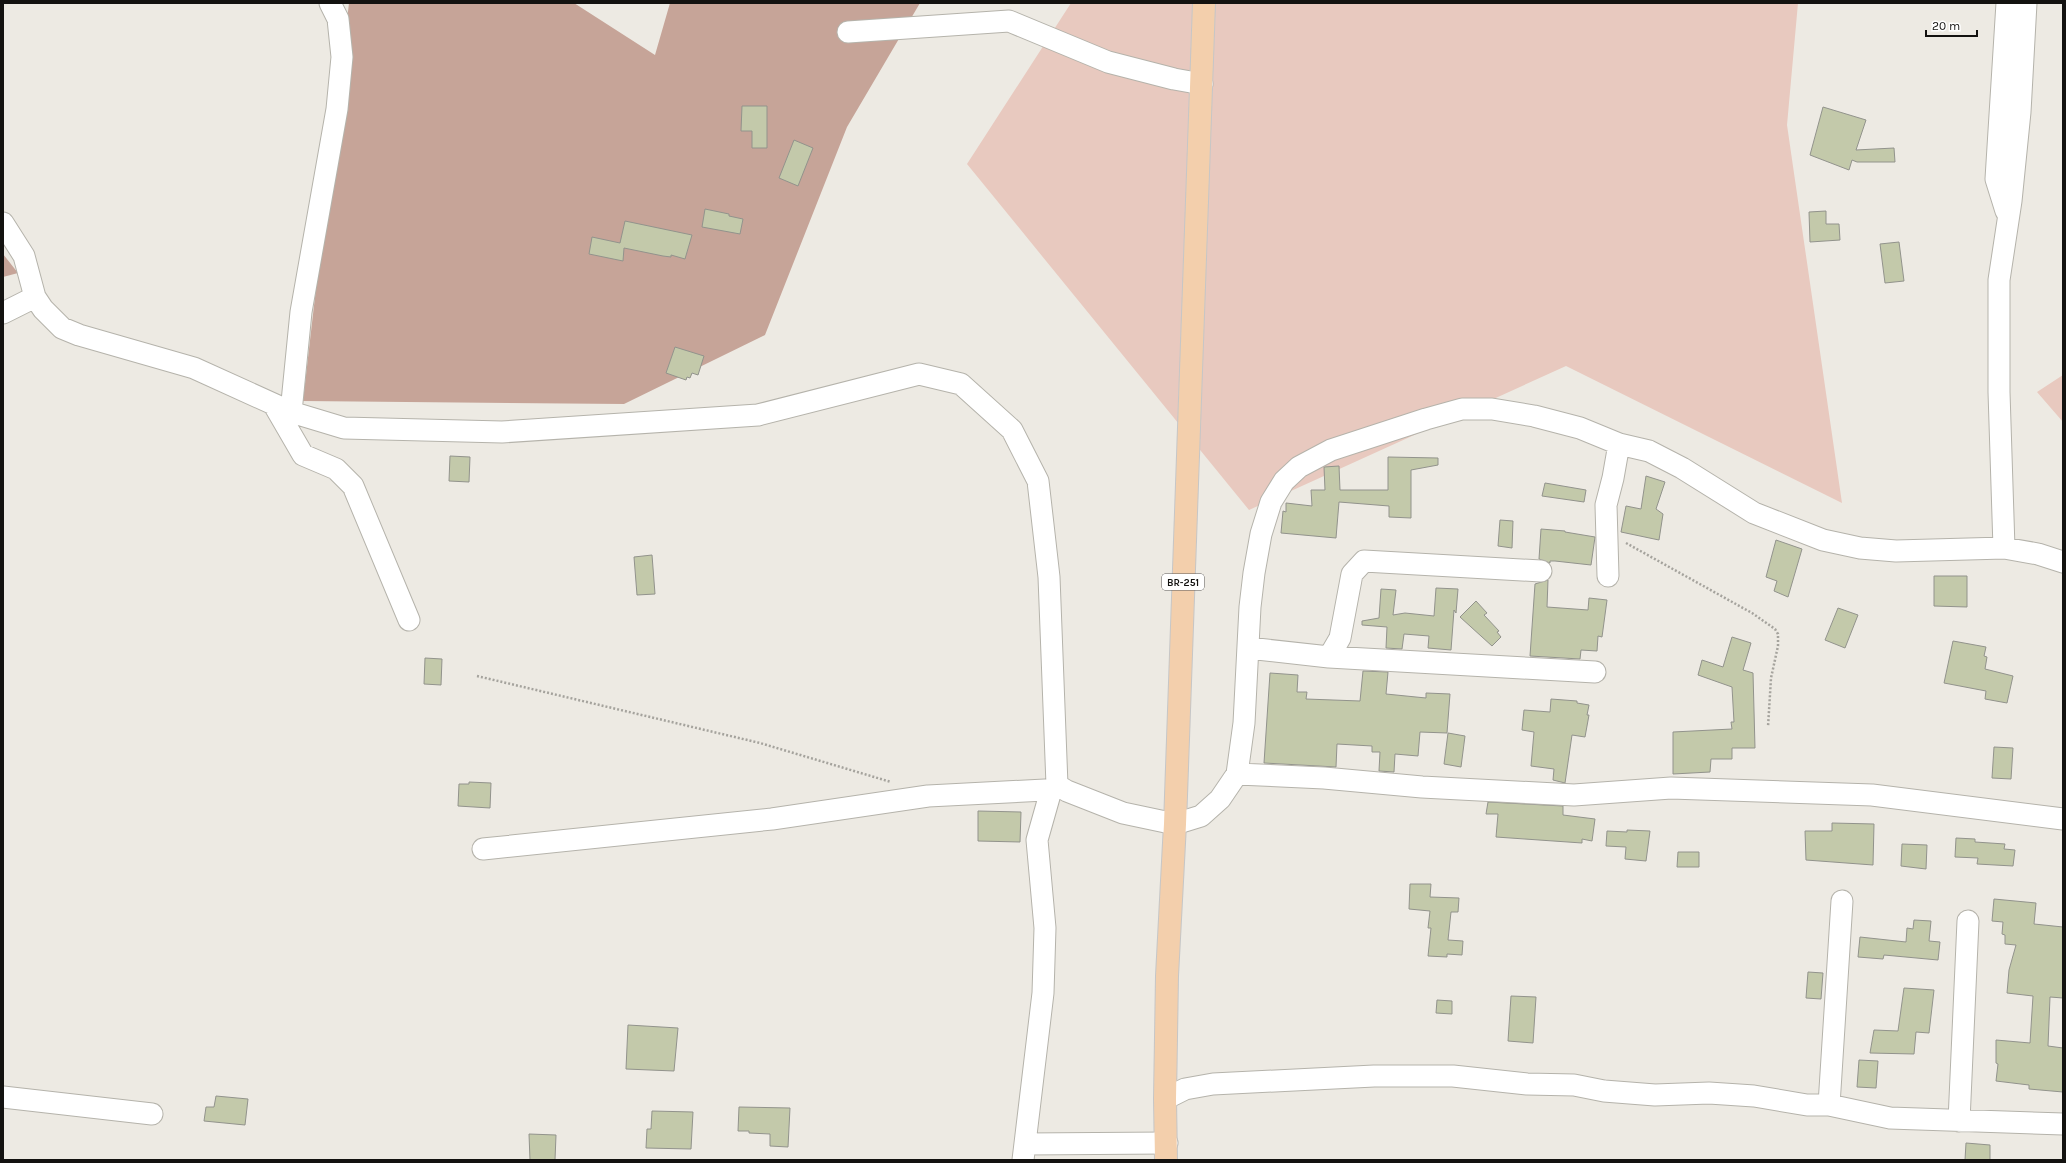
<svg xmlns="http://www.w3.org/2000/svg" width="2066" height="1163" font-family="Karla,sans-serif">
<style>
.green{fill:#e8c9bf}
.forest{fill:#c6a498}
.building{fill:#c3c9aa;stroke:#92938c}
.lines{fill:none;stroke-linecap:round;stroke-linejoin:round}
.minor-casing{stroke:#b5b3ab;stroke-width:23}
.major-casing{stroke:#c6c6c6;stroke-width:24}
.path{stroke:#a5a39d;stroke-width:2.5;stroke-dasharray:2 2;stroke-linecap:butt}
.minor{stroke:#fff;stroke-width:21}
.major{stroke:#f3cfac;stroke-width:22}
.labels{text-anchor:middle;stroke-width:3;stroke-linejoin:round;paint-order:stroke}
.shield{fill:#fff;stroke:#5a5958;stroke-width:1}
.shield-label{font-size:10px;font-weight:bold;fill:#131210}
</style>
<rect width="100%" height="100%" fill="#edeae3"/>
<path class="green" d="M1071 3H1798L1787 125 1842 503 1566 366 1249 510 967 164Z
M2063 375V422L2037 392Z"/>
<path class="forest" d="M349 3H574L655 55 670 3H920L847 127 765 335 624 404 303 401Z
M3 254 18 273 3 277Z"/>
<path class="building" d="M742 106H767V148H752V131H741Z
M1823 107 1866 120 1856 150 1894 148 1895 162H1857L1852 160 1849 170 1810 155Z
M794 140 813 148 798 186 779 178Z
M705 209 729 214V216L743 219 740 234 702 227Z
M1826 211V224H1839L1840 240 1810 242 1809 212Z
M625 221 692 235 685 259 671 255V257L663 256 624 248 623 261 589 254 592 237 620 243Z
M1899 242 1904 281 1885 283 1880 244Z
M675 347 704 356 698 375 692 373 690 378 687 377 686 380 666 373Z
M450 456 470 457 469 482 449 481Z
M1388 457 1438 458V465L1411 470V518L1389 517V506L1339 502 1336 538 1281 533 1283 511 1286 512V503L1312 506 1311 490H1325L1324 467 1339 466 1340 490H1388Z
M1646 476 1665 482 1656 509 1663 514 1659 540 1621 532 1626 506 1641 509Z
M1545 483 1586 490 1584 502 1542 496Z
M1500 520 1513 521 1512 548 1498 546Z
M1541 529 1565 531V532L1595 537 1591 565 1555 561H1550V563L1539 559Z
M1776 540 1802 549 1788 597 1774 591 1777 581 1766 577Z
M652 555 655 594 637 595 634 557Z
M1934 576H1967V607L1934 606Z
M1548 580 1547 607 1588 610 1589 598 1607 600 1602 637 1598 636 1597 651 1581 650 1580 659 1530 656 1535 584Z
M1436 588 1458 589 1456 613 1454 610 1451 650 1428 648 1429 636 1404 634 1402 649 1386 648 1387 627 1362 625V621L1379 618 1381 589 1396 590 1393 615 1405 613 1434 616Z
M1476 601 1487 613 1484 615 1499 631 1497 632 1501 637 1492 646 1460 617Z
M1838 608 1858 615 1845 648 1825 640Z
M1732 637 1751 643 1743 670 1753 673 1755 748H1732V759H1711L1710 772 1673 774V732L1732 729 1731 722H1734L1732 687 1698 675 1702 660 1723 667Z
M1953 641 1986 647 1984 656 1987 657 1985 669 2013 676 2007 703 1985 699 1986 691 1944 683Z
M425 658 442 659 441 685 424 684Z
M1363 671 1388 672 1386 694 1426 698V693L1450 694 1447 733 1420 732 1418 756 1395 754 1394 772 1379 771 1380 752H1372V746L1337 744 1336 767 1264 763 1270 673 1298 675 1297 692H1307L1306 699 1360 701Z
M1551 699 1577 701V703L1589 705 1587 715H1589L1585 737 1572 735 1565 783 1553 780 1554 769 1531 766 1534 732 1522 730 1524 710 1550 712Z
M1448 733 1465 736 1461 767 1444 764Z
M1994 747 2013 748 2011 779 1992 778Z
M469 782 491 783 490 808 458 806 459 784H469Z
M1488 802 1563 806V815L1595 819 1592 841 1582 839V843L1496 837 1498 814H1486Z
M978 811 1021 812 1020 842 978 841Z
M1832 823 1874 824 1873 865 1806 860 1805 831H1832Z
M1627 830 1650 831 1646 861 1625 859 1626 847 1606 846 1607 831 1627 832Z
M1956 838 1975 839V842L2005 844 2004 849 2015 850 2013 866 1977 864 1978 858 1955 857Z
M1902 844 1927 845 1926 869 1901 866Z
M1678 852H1699V867H1677Z
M1410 884H1431L1430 897 1459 898 1458 912H1451L1448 940 1463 941 1462 955 1447 954V957L1428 956 1431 928H1428L1430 911 1409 909Z
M1994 899 2036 903 2034 924 2063 927V998L2050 997 2048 1046 2063 1048V1092L2029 1089V1085L1996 1081 1998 1064 1996 1063V1040L2030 1043 2033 996 2007 993 2009 970 2016 945 2005 944V935L2002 934 2003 922 1992 921Z
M1914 920 1931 921 1929 941 1940 942 1938 960 1884 955 1883 959 1858 957 1860 937 1906 942 1907 928 1913 929Z
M1808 972 1823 973 1821 999 1806 998Z
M1904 988 1934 990 1929 1033 1916 1032 1914 1054 1870 1053 1874 1030 1898 1031Z
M1511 996 1536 997 1533 1043 1508 1041Z
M1437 1000 1452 1001V1014L1436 1013Z
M628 1025 678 1028 674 1071 626 1069Z
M1859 1060 1878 1061 1876 1088 1857 1087Z
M216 1096 248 1099 245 1125 204 1121 206 1107H214Z
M739 1107 790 1108 788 1147 770 1146V1134L749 1133V1131H738Z
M652 1111 693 1112 691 1149 646 1148 647 1129H651Z
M529 1134 556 1135 555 1160H530Z
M1966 1143 1990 1145V1160H1965Z"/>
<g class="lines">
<defs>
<path id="minor" d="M848 32 1009 21 1108 62 1174 79 1202 84
M2006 211 1996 179 2007 3
M3 223 24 256 35 297 43 309 62 328 79 335 194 368 291 412 344 428 502 432 758 415 919 374 961 384 1012 430 1038 481 1049 577 1057 785 1050 794 1037 840 1045 928 1043 993 1023 1160
M3 313 35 297
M274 405 303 455 336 469 353 486 409 620
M291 412 301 312 337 109 342 57 338 19 330 3
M2004 548 1999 392V280L2011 201 2020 112 2026 3
M1608 576 1606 505 1613 478 1619 444
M1248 648 1329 657 1595 672
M1329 657 1340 638 1352 574 1364 561 1541 571
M1237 774 1324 778 1422 787 1574 795 1671 788 1872 795 2063 819
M1057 785 1067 791 1123 813 1175 824 1201 816 1220 799 1237 774 1244 723 1250 607 1254 573 1261 534 1271 502 1284 481 1299 467 1331 450 1426 419 1462 409H1492L1534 416 1580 428 1619 444 1649 451 1682 468 1754 513 1823 540 1860 548 1896 551 2004 548 2038 554 2063 562
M483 849 772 819 928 796 1045 790 1050 794
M3 1097 152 1114
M1165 1099 1185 1089 1213 1084 1374 1076H1453L1527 1084 1574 1085 1604 1091 1655 1095 1709 1093 1754 1096 1807 1105H1829L1890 1118 2063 1124
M1829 1105 1842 901
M1959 1121 1968 921
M1025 1144 1167 1143"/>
<path id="major" d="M1166 1160 1165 1099 1167 976 1175 824 1204 3"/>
</defs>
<use href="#minor" class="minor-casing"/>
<use href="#major" class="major-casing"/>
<path class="path" d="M1626 543 1752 613 1775 629 1778 634V646L1771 678 1768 727
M477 676 760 743 891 782"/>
<use href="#minor" class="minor"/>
<use href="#major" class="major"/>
</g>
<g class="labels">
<rect class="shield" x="1162" y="574" width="42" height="16" rx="3"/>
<g class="shield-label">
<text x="1183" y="586">BR-251</text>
</g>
</g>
<rect width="2066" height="1163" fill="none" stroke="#131210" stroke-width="8"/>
<path d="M1926 30v6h51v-6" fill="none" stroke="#131210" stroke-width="2"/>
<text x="1932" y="30" font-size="12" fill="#131210" stroke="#ffffff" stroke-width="3" paint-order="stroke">20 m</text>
</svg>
